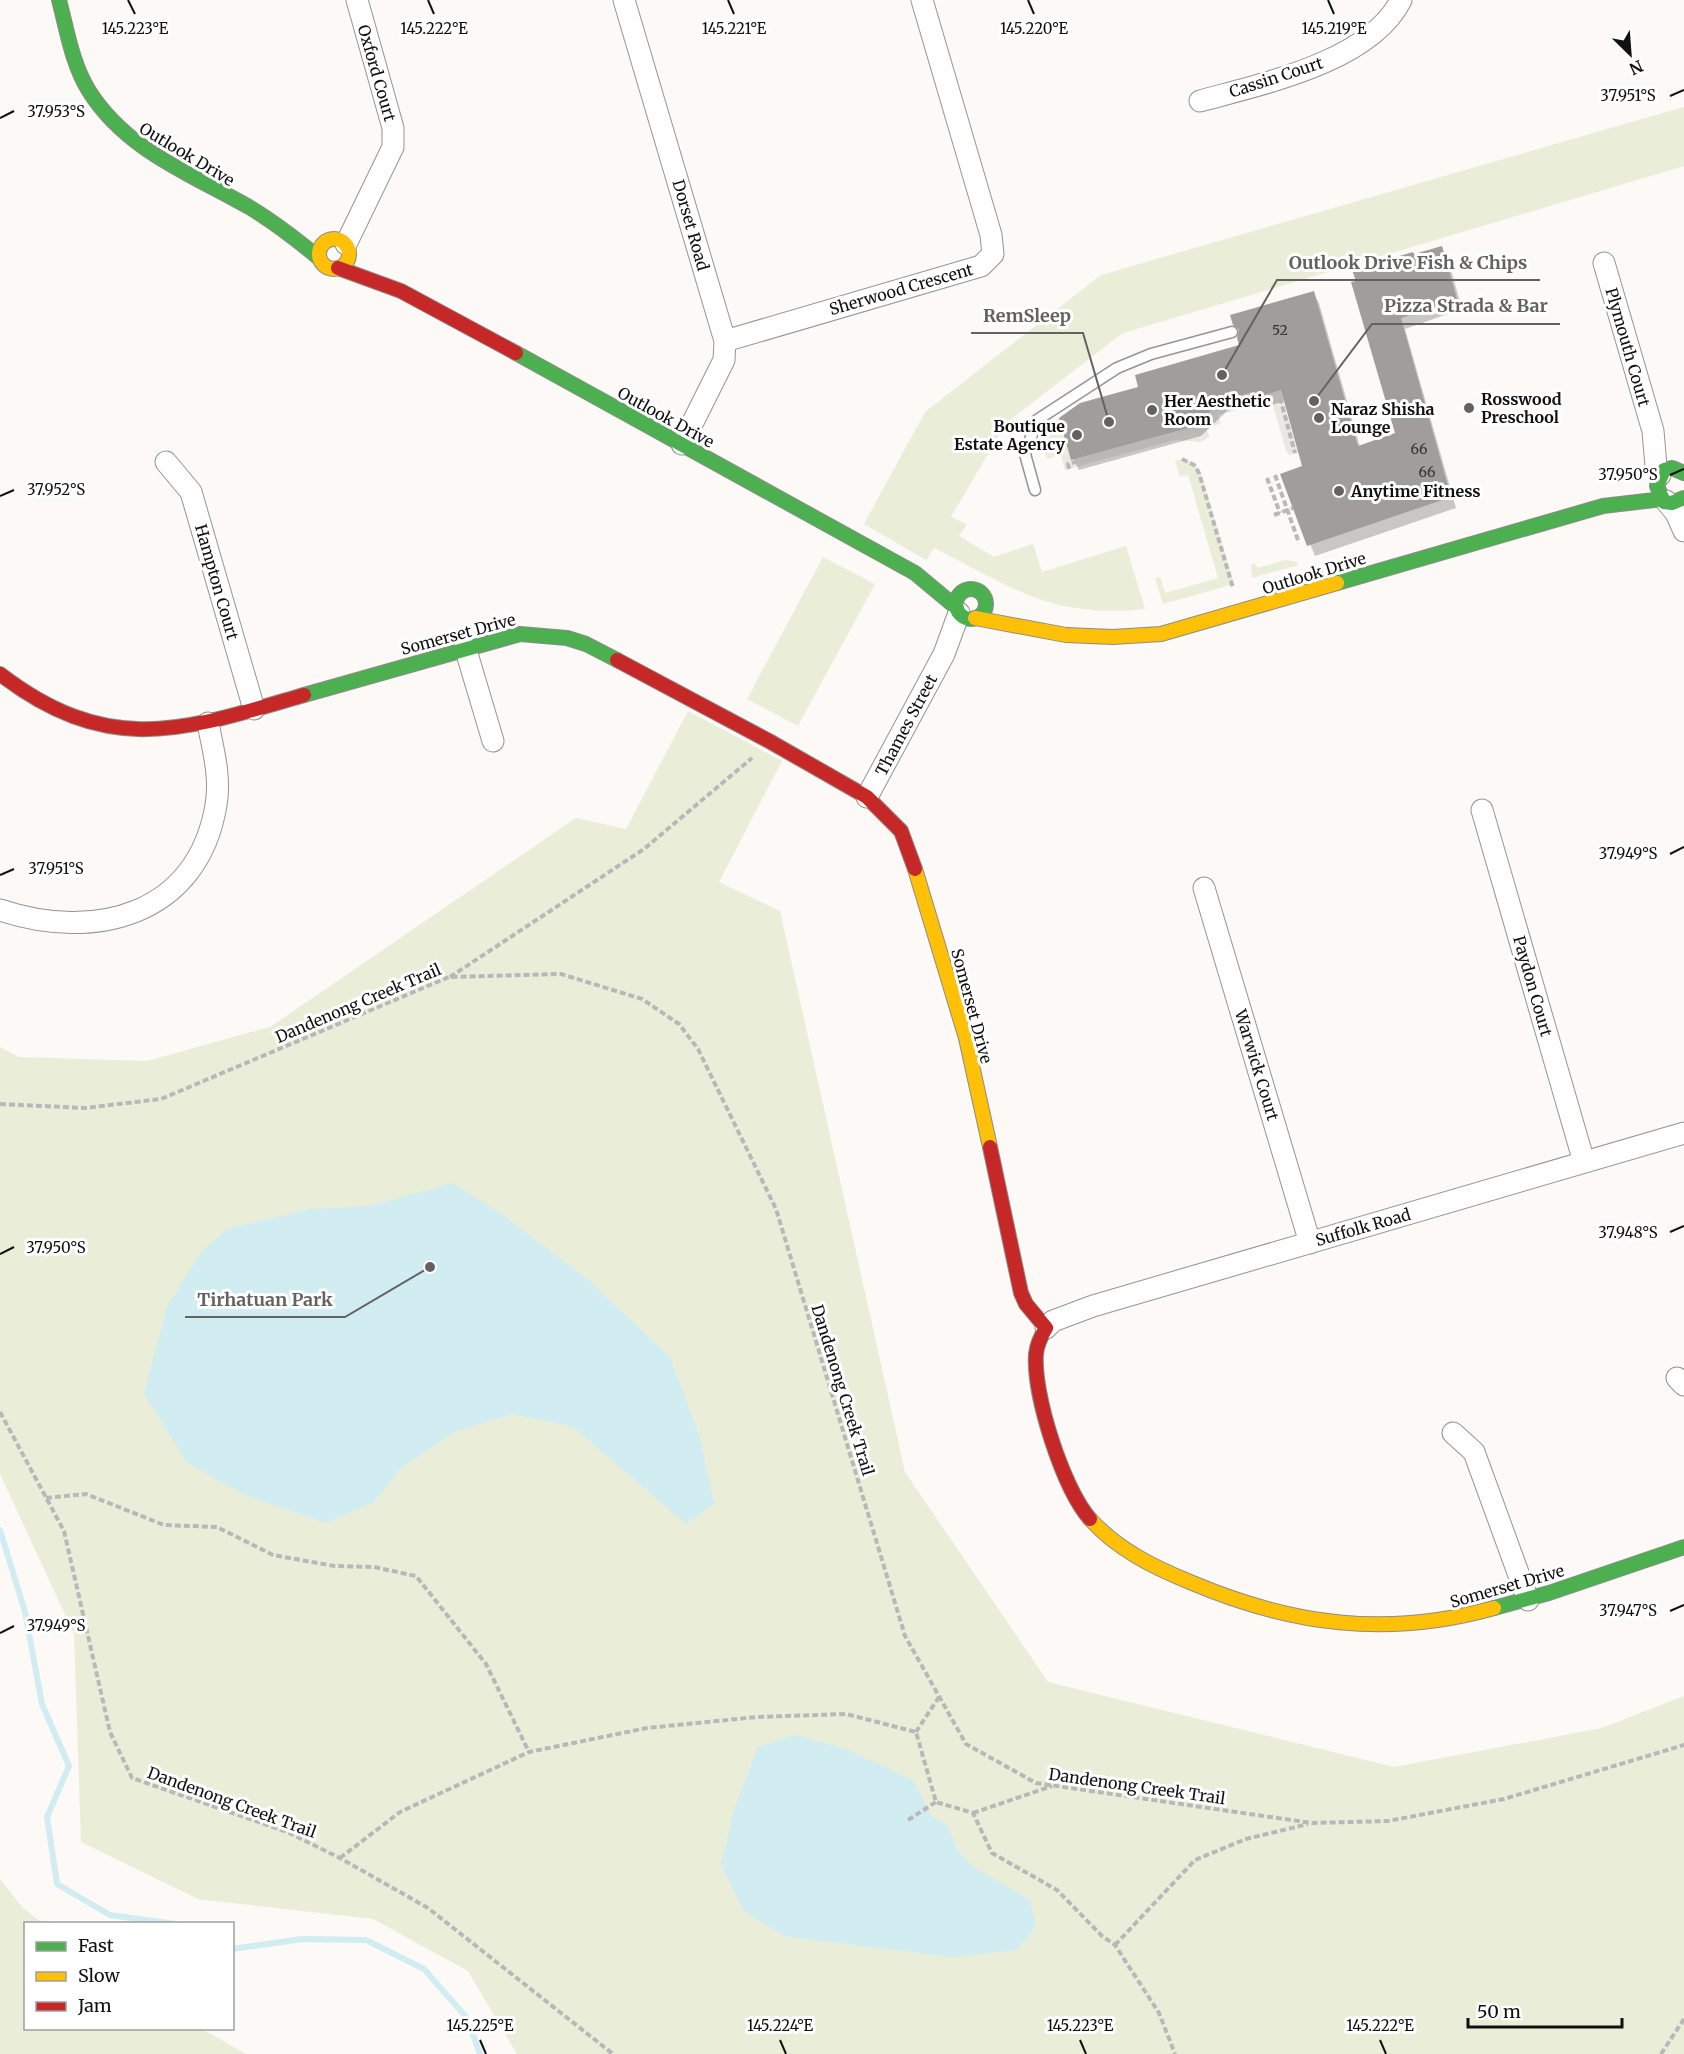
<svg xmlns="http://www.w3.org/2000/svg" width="1684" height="2054" font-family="Merriweather,serif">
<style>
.green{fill:#eaeed9}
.plaza{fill:#ebe7e2}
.water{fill:#d1edf1}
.shadow{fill:#0003}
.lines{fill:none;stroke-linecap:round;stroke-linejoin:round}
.stream{stroke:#d1edf1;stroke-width:6}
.building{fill:#a09d9b}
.lane-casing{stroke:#969594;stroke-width:13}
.street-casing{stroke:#969594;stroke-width:23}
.fast-casing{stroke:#8d8c8a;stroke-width:16}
.slow-casing{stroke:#8d8c8a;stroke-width:16}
.jam-casing{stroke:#8d8c8a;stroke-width:16}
.path{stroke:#b9b8b8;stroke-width:4;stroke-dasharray:6 3;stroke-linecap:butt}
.lane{stroke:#fffefe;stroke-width:10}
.street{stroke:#fffefe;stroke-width:21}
.fast{stroke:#4caf50;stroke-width:14}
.slow{stroke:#ffc107;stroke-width:14}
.jam{stroke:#c62828;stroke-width:14}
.ticks{fill:none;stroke:#101010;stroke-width:2}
.poi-dot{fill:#636260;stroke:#fff;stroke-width:2}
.labels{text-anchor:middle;stroke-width:6;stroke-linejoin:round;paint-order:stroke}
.number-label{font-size:14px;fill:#343333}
.street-label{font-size:16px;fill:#101010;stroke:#fff}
.poi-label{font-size:16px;font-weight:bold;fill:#101010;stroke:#fff;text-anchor:start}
.ticks-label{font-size:15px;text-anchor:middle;fill:#101010;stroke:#fff;stroke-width:6;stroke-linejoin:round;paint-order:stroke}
.leader{fill:none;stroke:#636260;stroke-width:2}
.callout-dot{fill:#636260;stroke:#fff;stroke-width:2}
.callout-label{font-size:18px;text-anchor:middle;font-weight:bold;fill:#636260;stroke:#fff;stroke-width:6;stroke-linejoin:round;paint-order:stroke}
</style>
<rect width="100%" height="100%" fill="#fcf9f6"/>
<path class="green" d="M1684 107V166L1123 333 1006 423 951 517 967 524 959 536 994 557 1033 544 1042 572 1126 546 1145 609C1052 619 1013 588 934 548L926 560 864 524 925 412 1101 275Z
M1059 418 1069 452 1047 459 1039 432Z
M1186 459 1195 464 1201 473 1234 584 1163 604 1155 578 1160 577 1165 593 1218 578 1188 475 1180 477 1175 460Z
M823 557 875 584 798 726 747 699Z
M1285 560 1297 562 1298 565 1252 578 1251 565 1255 564 1258 568Z
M688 711 782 761 719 882 780 911 905 1472 1048 1682 1394 1767 1602 1728 1684 1696V2054H517L468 1971 373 1919 198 1899 81 1842 74 1634 0 1474V1047L19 1057 147 1061 270 1027 576 818 626 829Z
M0 1879 23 1908 43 1923 26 1924V2028L202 2029 246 2054H0Z"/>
<path class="plaza" d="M1278 382 1298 453 1289 455 1286 451 1272 401 1218 415 1221 423 1206 430 1210 436 1201 442 1175 440 1065 470 1061 455 1069 452 1072 460 1195 425 1221 401 1253 392 1254 397Z"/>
<path class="water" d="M453 1183 503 1215 586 1278 670 1357 700 1438 714 1504 686 1524 573 1427 513 1414 454 1432 401 1468 373 1503 325 1523 245 1495 187 1463 144 1394 167 1306 201 1252 227 1229 309 1209 369 1206Z
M795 1735 846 1749 913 1780 932 1817 948 1826 957 1849 972 1866 1030 1900 1036 1926 1017 1950 952 1957 783 1936 743 1910 721 1864 735 1806 758 1747Z"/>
<path class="shadow" d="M1442 248 1448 259 1462 309 1405 329 1456 508 1315 556 1282 474 1303 467 1285 401 1262 408 1258 402 1227 411 1201 436 1079 470 1073 459 1140 388 1241 346 1240 333 1234 324 1313 293 1319 303 1360 447 1397 434 1353 283 1414 256Z"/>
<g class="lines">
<path class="stream" d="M0 1530 25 1612 42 1704 69 1766 47 1817 57 1884 110 1915 175 1924
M232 1949 302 1939 366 1940 424 1969 467 2018 480 2054"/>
</g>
<path class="building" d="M1442 246 1457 299 1401 318 1451 497 1307 546 1280 474 1302 466 1281 390 1254 398 1253 392 1221 401 1195 426 1071 460 1059 418 1080 403 1138 387 1135 375 1239 345 1237 338 1239 329 1233 325 1230 315 1314 291 1358 446 1395 433 1351 282 1356 281 1352 270 1413 252 1414 254Z"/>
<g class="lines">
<defs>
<path id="lane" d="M1035 490 1025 454 1037 420 1117 368 1151 354 1232 332"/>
<path id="street" d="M624 0 725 341 724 360 682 444
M1200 101C1261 84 1370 62 1401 0
M346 244 393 147V128L357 0
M1604 263 1653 431 1656 466 1660 475
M725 341 981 266 993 254 991 235 922 0
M166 462 191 492 254 709
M1666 501 1676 513 1684 531
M465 647 493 741
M867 797 944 654 959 613
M1482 810 1584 1162
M1204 888 1310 1243
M0 910C95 942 198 915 216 805 221 777 213 750 208 723
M1046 1328 1053 1321 1093 1306 1684 1133
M1677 1378 1684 1385
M1453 1433 1474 1452 1528 1600"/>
<path id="fast" d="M59 0C67 30 72 64 89 91 126 150 191 174 249 207 274 222 296 239 319 258
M516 353 915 573 957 608
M1684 473 1672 468 1664 470 1657 486 1664 502 1672 503 1684 498
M1337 583 1603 506 1663 499
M956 604a15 15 0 1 1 30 0a15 15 0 1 1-30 0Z
M304 695 520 634 567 638 586 644 617 660
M1494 1608 1549 1593 1684 1547"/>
<path id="slow" d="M319 254a15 15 0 1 1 30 0a15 15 0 1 1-30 0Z
M975 618 1066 635 1113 637 1161 634 1337 583
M915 869 966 1038 990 1147
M1090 1519C1117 1549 1153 1567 1190 1582 1291 1625 1387 1638 1494 1608"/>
<path id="jam" d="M338 268 401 291 516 353
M617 660 769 741 867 797 901 831 915 869
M0 674C110 758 184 730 304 695
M990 1147 1021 1293 1026 1304 1046 1328C1041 1336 1037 1344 1036 1354 1033 1395 1063 1488 1090 1519"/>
</defs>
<use href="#lane" class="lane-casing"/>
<use href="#street" class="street-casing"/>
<use href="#fast" class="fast-casing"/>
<use href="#slow" class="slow-casing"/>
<use href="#jam" class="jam-casing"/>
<path class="path" d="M1182 459 1194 465 1199 473 1233 588
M1069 469 1068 464 1198 429 1219 410 1279 394 1295 453
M1275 475 1299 543
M1267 478 1280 513
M1274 515 1293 508
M450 977 644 849 752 758
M0 1104 85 1108 161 1099 449 977 561 974 642 999 679 1024 698 1049 776 1209 905 1636 966 1744 1036 1783 1312 1823 1388 1821 1504 1799 1684 1745
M0 1412 64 1531 110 1732 132 1778 287 1832 340 1858 428 1908 613 2054
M46 1498 86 1494 164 1525 217 1527 273 1555 334 1566 374 1567 416 1576 486 1664 529 1752
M916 1732 939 1697
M973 1813 1052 1786
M908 1820 936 1802
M340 1858 400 1812 529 1752 647 1728 757 1717 846 1714 916 1732 936 1802 973 1813 992 1853 1057 1890 1102 1936 1115 1945 1159 2013 1175 2054
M1115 1945 1195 1860 1246 1839 1308 1824
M1661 2054 1684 2019"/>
<use href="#lane" class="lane"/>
<use href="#street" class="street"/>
<use href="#fast" class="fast"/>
<use href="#slow" class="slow"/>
<use href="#jam" class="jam"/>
</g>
<path class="ticks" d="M128 0 135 14M428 0 434 14M728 0 734 14M1028 0 1034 14M1328 0 1334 14M1670 96 1684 90M0 118 14 111M1670 475 1684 469M0 496 14 490M1670 854 1684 847M0 875 14 869M1670 1232 1684 1226M0 1254 14 1247M1670 1611 1684 1605M0 1633 14 1626M480 2040 486 2054M780 2040 786 2054M1080 2040 1086 2054M1380 2040 1386 2054"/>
<g class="poi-dot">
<circle cx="1469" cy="408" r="6"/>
<circle cx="1152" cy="410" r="6"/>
<circle cx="1319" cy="418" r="6"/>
<circle cx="1077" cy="435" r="6"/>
<circle cx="1339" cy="491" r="6"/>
</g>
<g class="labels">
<g class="number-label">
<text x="1280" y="335">52</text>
<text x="1419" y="454">66</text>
<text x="1427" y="477">66</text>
</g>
<g class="street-label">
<text transform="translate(377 73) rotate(74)" y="6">Oxford Court</text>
<text transform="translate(1276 77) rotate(-18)" y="6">Cassin Court</text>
<text transform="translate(187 154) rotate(31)" y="6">Outlook Drive</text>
<text transform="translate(691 225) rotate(74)" y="6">Dorset Road</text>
<text transform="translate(901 289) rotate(-16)" y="6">Sherwood Crescent</text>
<text transform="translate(1628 347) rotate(74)" y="6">Plymouth Court</text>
<text transform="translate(666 417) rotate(29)" y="6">Outlook Drive</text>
<text transform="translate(1314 573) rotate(-17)" y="6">Outlook Drive</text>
<text transform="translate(217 582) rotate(74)" y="6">Hampton Court</text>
<text transform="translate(458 634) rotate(-15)" y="6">Somerset Drive</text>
<text transform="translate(906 725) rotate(-62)" y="6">Thames Street</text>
<text transform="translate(1533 986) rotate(74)" y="6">Paydon Court</text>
<text transform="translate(358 1003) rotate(-23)" y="6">Dandenong Creek Trail</text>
<text transform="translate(972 1006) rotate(75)" y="6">Somerset Drive</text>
<text transform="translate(1257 1065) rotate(73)" y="6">Warwick Court</text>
<text transform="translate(1363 1227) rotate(-16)" y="6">Suffolk Road</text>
<text transform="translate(843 1390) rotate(73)" y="6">Dandenong Creek Trail</text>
<text transform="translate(1507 1586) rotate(-16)" y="6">Somerset Drive</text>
<text transform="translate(1137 1786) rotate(8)" y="6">Dandenong Creek Trail</text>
<text transform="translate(232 1802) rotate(20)" y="6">Dandenong Creek Trail</text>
</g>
<g class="poi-label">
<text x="1481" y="405">Rosswood<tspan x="1481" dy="18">Preschool</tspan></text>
<text x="1164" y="407">Her Aesthetic<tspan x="1164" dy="18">Room</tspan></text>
<text x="1331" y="415">Naraz Shisha<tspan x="1331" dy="18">Lounge</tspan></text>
<text x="1065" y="432" text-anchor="end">Boutique<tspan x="1065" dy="18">Estate Agency</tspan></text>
<text x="1351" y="497">Anytime Fitness</text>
</g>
</g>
<g class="ticks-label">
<text x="135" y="34">145.223°E</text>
<text x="434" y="34">145.222°E</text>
<text x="734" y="34">145.221°E</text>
<text x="1034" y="34">145.220°E</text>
<text x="1334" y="34">145.219°E</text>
<text x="1628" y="101">37.951°S</text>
<text x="56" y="117">37.953°S</text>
<text x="1628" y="480">37.950°S</text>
<text x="56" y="495">37.952°S</text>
<text x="1628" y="859">37.949°S</text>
<text x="56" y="874">37.951°S</text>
<text x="1628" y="1238">37.948°S</text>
<text x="56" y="1253">37.950°S</text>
<text x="1628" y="1616">37.947°S</text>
<text x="56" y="1631">37.949°S</text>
<text x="480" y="2031">145.225°E</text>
<text x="780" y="2031">145.224°E</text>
<text x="1080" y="2031">145.223°E</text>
<text x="1380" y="2031">145.222°E</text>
</g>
<path class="leader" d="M1222 375L1277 280H1540M1314 401L1372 324H1560M1109 422L1083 333H971M430 1267L345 1317H185"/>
<g class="callout-dot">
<circle cx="1222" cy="375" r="6"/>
<circle cx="1314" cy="401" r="6"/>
<circle cx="1109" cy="422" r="6"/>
<circle cx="430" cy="1267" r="6"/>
</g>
<g class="callout-label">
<text x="1408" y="269">Outlook Drive Fish &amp; Chips</text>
<text x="1466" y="312">Pizza Strada &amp; Bar</text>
<text x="1027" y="322">RemSleep</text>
<text x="265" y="1306">Tirhatuan Park</text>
</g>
<rect x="24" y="1922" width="210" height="108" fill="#ffffff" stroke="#9f9f9f" stroke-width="1.5"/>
<rect x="36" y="1942" width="30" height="9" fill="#4caf50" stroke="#9f9f9f" stroke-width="1.5"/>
<text x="78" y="1952" font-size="18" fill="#101010">Fast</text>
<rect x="36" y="1972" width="30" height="9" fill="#ffc107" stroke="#9f9f9f" stroke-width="1.5"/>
<text x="78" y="1982" font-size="18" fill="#101010">Slow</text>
<rect x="36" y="2002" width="30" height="9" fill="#c62828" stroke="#9f9f9f" stroke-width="1.5"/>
<text x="78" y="2012" font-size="18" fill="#101010">Jam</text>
<g transform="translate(1630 54) rotate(155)" stroke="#ffffff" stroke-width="4.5" paint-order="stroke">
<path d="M0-4.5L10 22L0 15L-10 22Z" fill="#101010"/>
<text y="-9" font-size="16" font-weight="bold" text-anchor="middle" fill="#101010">N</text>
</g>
<path d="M1468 2018v9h154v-9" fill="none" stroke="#101010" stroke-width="3"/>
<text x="1477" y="2018" font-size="18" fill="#101010" stroke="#ffffff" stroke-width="4.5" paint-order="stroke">50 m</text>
</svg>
